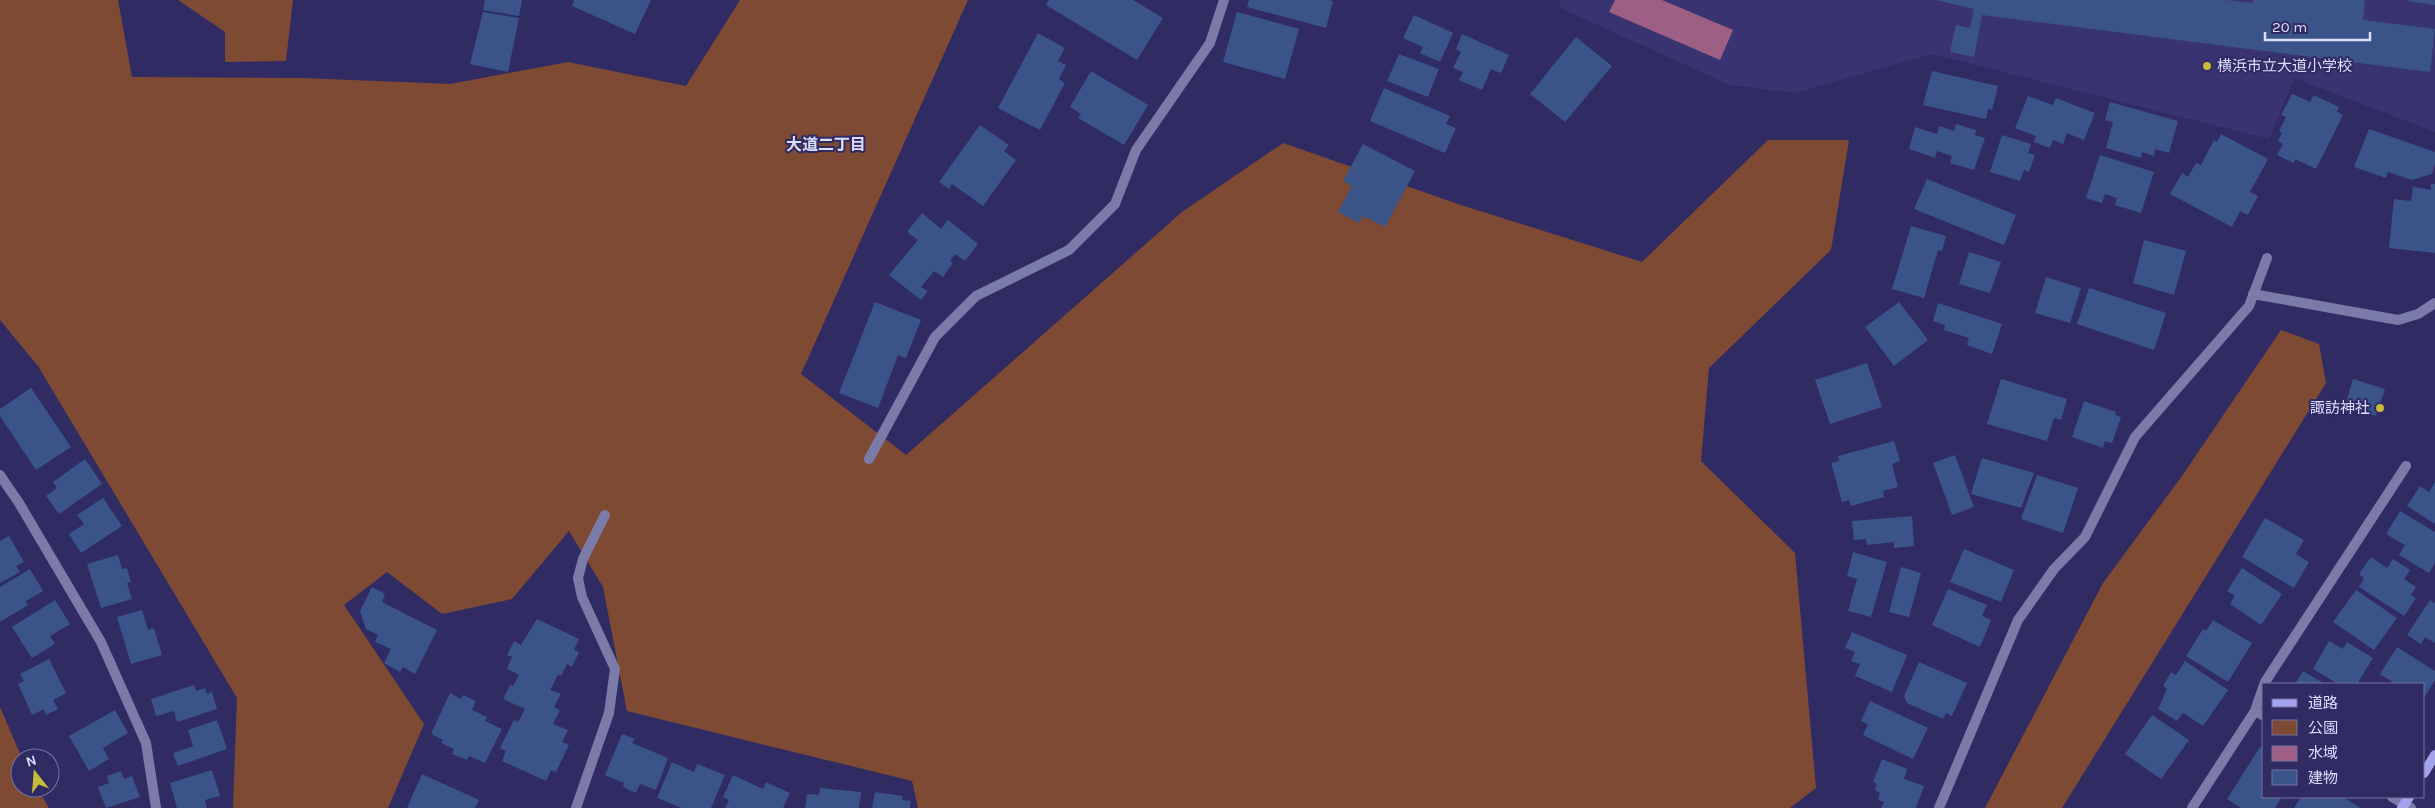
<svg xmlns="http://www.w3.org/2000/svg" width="2435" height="808" font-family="Karla,'Noto Sans JP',sans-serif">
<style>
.built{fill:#393471}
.green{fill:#7e4a34}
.water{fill:#9d5f84}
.building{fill:#3a5489}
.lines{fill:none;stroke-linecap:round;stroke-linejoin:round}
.street{stroke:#7b7ba9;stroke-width:10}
.secondary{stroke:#a3a3ec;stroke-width:10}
.poi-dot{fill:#c7bb3b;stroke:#302b62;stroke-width:2}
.labels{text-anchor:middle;stroke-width:4;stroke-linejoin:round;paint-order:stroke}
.poi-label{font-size:15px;fill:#dbdcfe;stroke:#302b62;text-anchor:start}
.neighbourhood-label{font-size:16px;font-weight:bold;fill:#dddefa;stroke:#302b62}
</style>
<rect width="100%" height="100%" fill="#302b62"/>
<path class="built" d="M1562 0H2435V132L2294 78 2269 139 1932 54 1795 93 1730 85 1558 7Z"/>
<path class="green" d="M0 0H118L132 77 303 78 450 84 568 62 686 86 740 0H968L801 374 906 455 1182 212 1283 143 1461 205 1642 262 1768 140H1849L1831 250 1709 368 1701 461 1795 553 1816 788 1790 808H918L912 781 627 711 603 587 569 531 512 599 442 614 387 572 344 605 424 724 388 808H233L237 698 38 366 0 320Z
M178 0H293L286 61 225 62V32Z
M2281 330 2319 344 2326 383 2062 808H1985L2103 583 2182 476Z
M0 707 22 758H20V788H37L49 808H0Z"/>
<path class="water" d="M1615 0H1662L1733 30 1720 60 1609 12Z"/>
<path class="building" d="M485 0H522L519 16 483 10Z
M574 0H651L635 34 572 6Z
M1049 0H1133L1163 18 1137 60 1046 5Z
M1249 0H1329L1333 1 1326 28 1247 7Z
M1936 0H2226L2253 3V0H2365L2363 20 2435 29 2430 72 1982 15 1974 57 1950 52 1956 25 1970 28 1974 9Z
M2407 0H2435V5L2407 1Z
M483 12 519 18 508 72 470 64Z
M1237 12 1299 29 1285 79 1223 62Z
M1414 15 1453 33 1440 62 1420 53 1423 47 1403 38Z
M1038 33 1065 48 1058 61 1066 65 1059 79 1065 83 1040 130 998 108Z
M1462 34 1509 55 1501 73 1491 69 1482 90 1459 80 1463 72 1453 68 1461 52 1456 49Z
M1576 37 1612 66 1565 122 1530 94Z
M1399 54 1439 69 1428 97 1387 81Z
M1091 71 1148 105 1124 145 1078 118 1081 114 1070 107Z
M1932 71 1998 86 1992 110 1988 109 1986 119 1923 105Z
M1384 88 1450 116 1446 124 1456 128 1445 153 1370 121Z
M2292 94 2310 102 2314 95 2339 107 2337 112 2343 115 2316 169 2295 159 2294 163 2277 155 2283 144 2278 141 2282 133 2279 131 2286 117 2281 115Z
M2028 96 2053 105 2056 98 2095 113 2084 140 2067 133 2063 144 2053 140 2050 148 2034 142 2036 136 2015 128Z
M2110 102 2178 121 2169 153 2155 149 2154 156 2142 152 2141 158 2106 148 2113 122 2105 120Z
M1956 124 1976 130 1975 135 1985 138 1974 170 1950 163 1952 156 1937 151 1935 158 1909 149 1915 127 1937 134 1939 126 1954 131Z
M980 125 1009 145 1004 151 1016 160 983 206 952 184 949 189 939 182Z
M2369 129 2435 152V164L2432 174 2412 180 2388 172 2386 178 2354 167Z
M2221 134 2268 159 2250 192 2258 196 2248 215 2240 211 2232 227 2170 194 2182 173 2188 177 2196 163 2201 165 2214 140 2217 142Z
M2002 135 2031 144 2028 153 2035 155 2029 172 2024 170 2020 181 1990 172Z
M1363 144 1415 171 1385 227 1363 216 1359 223 1338 212 1352 186 1343 181Z
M2100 155 2154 172 2141 213 2115 205 2117 198 2105 194 2102 203 2086 198Z
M1927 179 2016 215 2004 245 1914 209Z
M2431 184H2435V253L2389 248 2394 199 2411 201 2413 187 2431 190Z
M922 213 941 229 948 220 978 244 965 261 955 254 950 261 953 263 943 277 934 271 921 287 928 291 921 300 889 275 918 240 907 232Z
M1911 226 1946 236 1942 251 1938 250 1924 298 1892 289Z
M2144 240 2186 251 2174 295 2133 283Z
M1969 252 2001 262 1990 293 1959 284Z
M2046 277 2081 288 2070 323 2035 313Z
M2089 288 2166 313 2154 350 2077 324Z
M875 302 921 320 906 358 898 355 878 408 839 393Z
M1899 302 1928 340 1894 366 1865 327Z
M1938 303 2002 324 1992 354 1967 345 1969 338 1944 330 1945 325 1933 321Z
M1867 363 1882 407 1830 424 1815 380Z
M2001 379 2067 399 2061 420 2054 418 2047 441 1987 424Z
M2353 379 2385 389 2376 416 2345 406Z
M31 388 71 447 36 470 0 416V409Z
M2084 401 2116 412 2115 415 2121 417 2112 443 2105 441 2103 448 2072 437Z
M1894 441 1900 461 1892 464 1898 487 1883 491 1884 497 1851 506 1849 500 1842 502 1831 463 1839 461 1838 456Z
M1955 455 1974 507 1952 515 1933 463Z
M1982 458 2034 473 2021 508 1971 494Z
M85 459 102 484 59 514 46 496 57 488 53 482Z
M2037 475 2078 488 2063 533 2021 519Z
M2435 482V524L2407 506 2420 486 2429 492Z
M103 498 122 526 81 553 69 534 84 524 77 515Z
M2400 511 2435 532V563L2429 573 2399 555 2405 545 2386 534Z
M1912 516 1914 546 1894 548V542L1867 545 1866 539 1854 540 1852 521Z
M2265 518 2304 540 2296 554 2309 562 2294 588 2242 557Z
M9 536 24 562 16 566 20 572 0 583V541Z
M1964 549 2014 570 2001 602 1950 582Z
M1853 552 1887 562 1871 617 1848 611 1857 579 1847 576Z
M118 555 122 569 127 568 131 582 127 583 132 599 101 608 87 564Z
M2371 557 2387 568 2393 559 2410 570 2404 579 2416 587 2411 595 2416 598 2404 616 2359 587 2364 578 2359 574Z
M1901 567 1921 573 1909 617 1889 612Z
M2242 568 2282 594 2261 625 2230 604 2235 596 2227 591Z
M30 569 43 591 26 601 28 605 0 622V587Z
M372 587 385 594 382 602 437 630 415 674 403 667 400 672 384 663 391 649 375 642 378 635 366 629 360 611Z
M1948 589 1987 605 1982 616 1991 620 1980 647 1932 625Z
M2356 590 2397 618 2374 650 2333 622Z
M55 600 70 624 50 636 55 644 32 658 12 627Z
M2430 600 2435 603V643L2425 637 2421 644 2407 635Z
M142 610 148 630 154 628 162 655 131 664 117 617Z
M537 619 579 639 574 650 579 652 572 667 567 664 561 676 558 675 550 690 561 694 554 707 560 710 553 724 568 730 562 742 569 745 556 772 551 770 546 781 502 761 506 751 500 748 514 720 518 722 525 709 503 699 510 685 513 686 519 675 507 669 512 657 507 655 514 641 521 645Z
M2213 620 2252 643 2228 682 2186 656 2203 629 2206 631Z
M1852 632 1907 655 1892 692 1855 676 1860 664 1851 661 1855 652 1845 648Z
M2329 641 2343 649 2347 642 2373 658 2357 684H2338L2313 669Z
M2397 647 2435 671V680L2424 698V684H2396L2380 674Z
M49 659 66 693 53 700 58 709 46 715 44 709 32 715 18 684 24 681 20 674Z
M2185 661 2228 690 2203 726 2183 713 2177 721 2158 709 2167 689 2163 686 2171 672 2176 675Z
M1919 662 1967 683 1952 716 1946 713 1943 719 1907 703 1904 696Z
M2303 671 2325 684H2295Z
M194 685 196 691 205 688 207 694 212 692 217 709 177 722 174 711 156 716 151 699Z
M450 693 461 699 463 695 476 701 472 710 487 717 485 721 502 729 485 763 469 756 467 760 452 754 454 749 441 743 443 740 431 734Z
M1870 701 1928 728 1913 759 1863 735 1868 724 1861 721Z
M115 710 128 733 103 748 109 759 89 771 69 736Z
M2152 715 2189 740 2161 779 2125 754Z
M217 720 227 749 178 766 173 753 193 746 188 730Z
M622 734 635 739 632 743 668 758 656 790 640 784 636 793 623 787 624 783 605 775Z
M2260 747 2264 749V797H2282L2275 808H2241L2227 799Z
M1882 759 1907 769 1904 779 1924 786 1916 808H1881L1884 802 1878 800 1880 793 1875 790 1877 784 1873 782Z
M672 762 694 772 697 764 725 775 711 808H682L657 798Z
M212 770 220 796 205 800 207 808H177L170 783Z
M121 771 124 779 132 776 140 797 106 808 98 787 109 783 107 776Z
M422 774 479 800 475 808H407Z
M733 775 763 789 766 782 790 793 783 808H725L729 800 723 797Z
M820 788 861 792 859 808H805L807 794 819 795Z
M875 792 903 796 902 800 911 801 910 808H872Z
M2301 797H2342L2361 808H2294Z"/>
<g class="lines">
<path class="street" d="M2253 294 2398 320 2418 314 2435 303
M869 459 935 337 976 296 1069 250 1115 204 1136 150 1210 43 1224 0
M0 475 19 503 101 642 146 743 156 808
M2255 711 2265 682 2406 466
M2392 797 2411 808
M576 808 609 713 615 669 582 597 578 578 583 559 605 515
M1939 808 2018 620 2054 569 2085 537 2135 437 2249 306 2267 258
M2192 808 2255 711 2264 716"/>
<path class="secondary" d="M2424 773 2435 755
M2402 808 2409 797"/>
</g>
<g class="poi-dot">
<circle cx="2207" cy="66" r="5"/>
<circle cx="2380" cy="408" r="5"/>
</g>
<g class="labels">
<g class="poi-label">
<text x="2217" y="71">横浜市立大道小学校</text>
<text x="2370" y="413" text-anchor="end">諏訪神社</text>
</g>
<g class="neighbourhood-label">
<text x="826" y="150">大道二丁目</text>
</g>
</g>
<rect x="2262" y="683" width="162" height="115" fill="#302b62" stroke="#7472a0"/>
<rect x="2272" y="699" width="25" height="8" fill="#a3a3ec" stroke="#7472a0"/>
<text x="2308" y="708" font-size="15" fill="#dbdcfe">道路</text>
<rect x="2272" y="720" width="25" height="15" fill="#7e4a34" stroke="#7472a0"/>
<text x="2308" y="733" font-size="15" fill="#dbdcfe">公園</text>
<rect x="2272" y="746" width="25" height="15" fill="#9d5f84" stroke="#7472a0"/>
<text x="2308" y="758" font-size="15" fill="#dbdcfe">水域</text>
<rect x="2272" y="770" width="25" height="15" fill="#3a5489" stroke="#7472a0"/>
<text x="2308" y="783" font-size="15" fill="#dbdcfe">建物</text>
<g transform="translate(35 773) rotate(343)"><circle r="24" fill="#302b62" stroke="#7472a0"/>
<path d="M0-4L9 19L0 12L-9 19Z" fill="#c7bb3b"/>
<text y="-8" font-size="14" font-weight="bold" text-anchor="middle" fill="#dbdcfe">N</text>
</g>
<path d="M2265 32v8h105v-8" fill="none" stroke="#dbdcfe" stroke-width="2.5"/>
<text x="2272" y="32" font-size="15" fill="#dbdcfe" stroke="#302b62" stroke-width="4" paint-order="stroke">20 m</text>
</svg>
